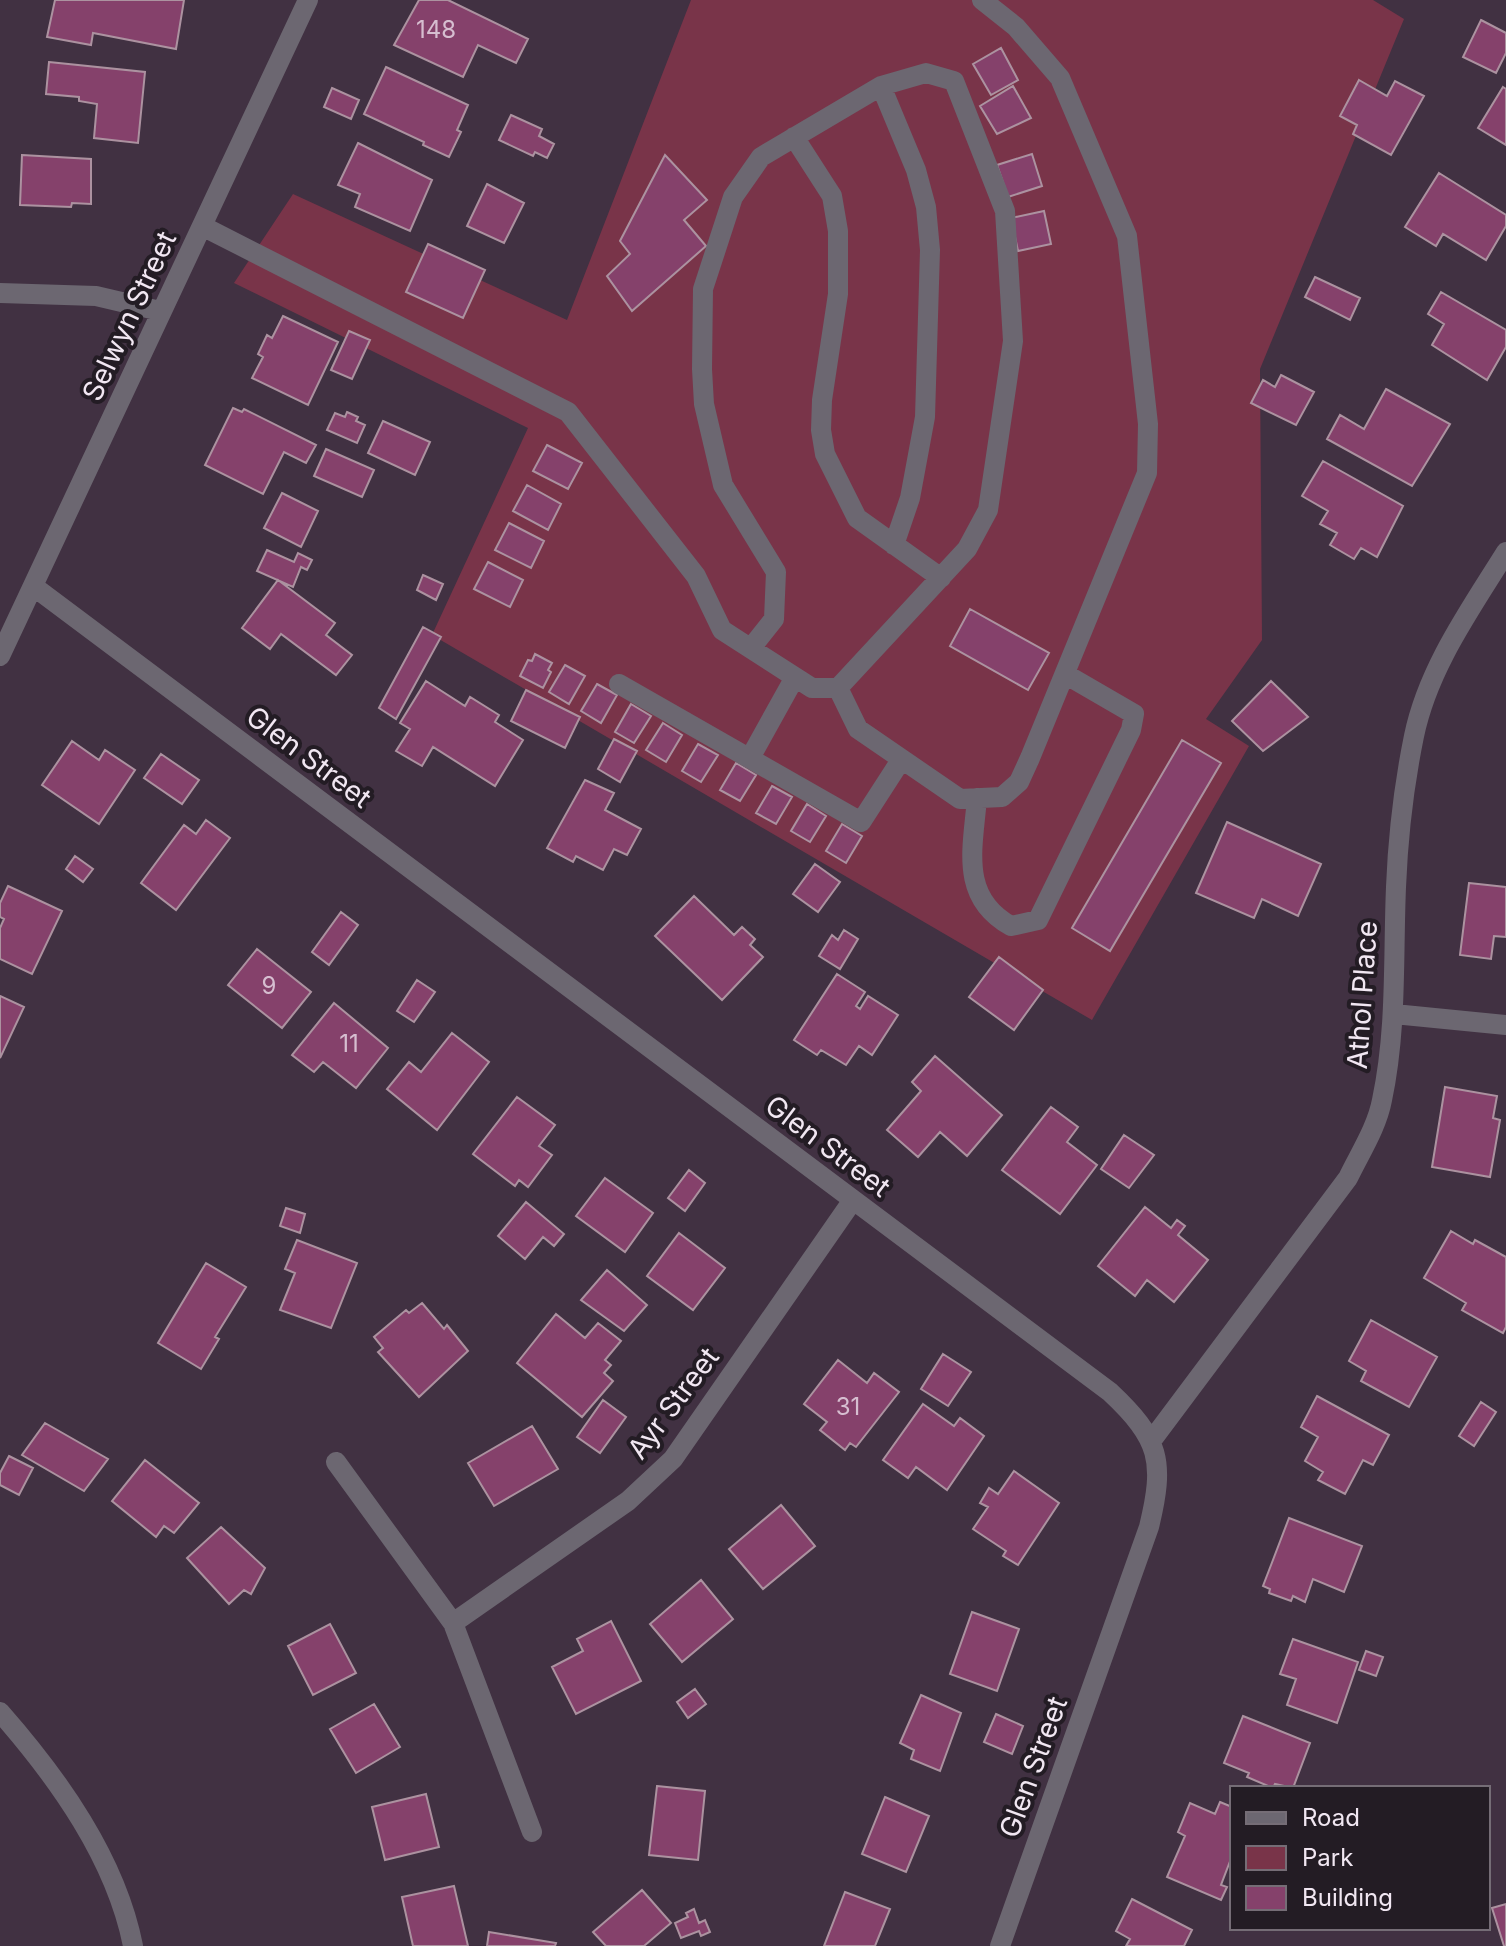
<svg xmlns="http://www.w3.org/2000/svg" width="1506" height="1946" font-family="Inter,sans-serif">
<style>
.green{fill:#793449}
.building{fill:#85416b;stroke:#ac92a0;stroke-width:2}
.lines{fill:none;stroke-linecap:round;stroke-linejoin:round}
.minor{stroke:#6c6771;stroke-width:20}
.labels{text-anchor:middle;stroke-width:8;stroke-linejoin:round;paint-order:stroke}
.number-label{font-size:24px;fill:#d6bed0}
.street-label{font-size:28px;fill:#f1e7f2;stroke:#231c24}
</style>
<rect width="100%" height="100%" fill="#413142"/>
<path class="green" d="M691 0H1373L1404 19 1260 369 1262 640 1206 719 1249 746 1092 1020 432 635 528 428 234 283 293 194 567 320Z"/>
<path class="building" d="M55 0H184L176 49 93 33 91 45 47 37Z
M419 0H448L528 39 516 63 478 45 463 77 394 45Z
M1481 20 1506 33V53L1496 73 1463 57Z
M1001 48 1018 80 991 95 973 64Z
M49 62 145 72 138 143 94 138 97 104 79 101V97L46 94Z
M386 67 468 105 457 130 461 132 449 157 423 145 424 142 364 114Z
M1359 80 1387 96 1395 81 1424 96 1391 155 1353 134 1357 125 1340 116Z
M1013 86 1031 118 997 134 980 106Z
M1503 87 1506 89V145L1478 128Z
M332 88 359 100 351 119 324 107Z
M511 115 542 129 539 136 554 144 547 158 535 152 533 156 499 140Z
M358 143 432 180 410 231 355 207 360 194 338 185Z
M1032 154 1042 186 1008 197 997 165Z
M22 155 91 159V204L72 203 71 207 20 205Z
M665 155 707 200 684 220 706 246 632 311 607 276 630 254 620 241Z
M1439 173 1506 215V226L1486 260 1443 234 1436 246 1405 227Z
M487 184 524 203 504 243 467 226Z
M1044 211 1051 244 1018 251 1011 218Z
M428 244 485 270 463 318 406 292Z
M1315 277 1360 298 1350 320 1305 297Z
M1441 292 1506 330V347L1487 380 1432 345 1444 324 1428 314Z
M283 316 338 342 308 405 252 378 263 357 258 354 267 335 272 338Z
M349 331 370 340 352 379 331 370Z
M1281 375 1314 392 1296 425 1251 403 1263 380 1275 387Z
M1386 389 1450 424 1412 486 1327 439 1340 415 1364 429Z
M233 408 242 412 244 409 316 445 306 463 284 452 263 494 205 465Z
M347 412 358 417 356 421 365 425 357 443 327 430 335 413 345 417Z
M383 421 430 442 415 475 368 453Z
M547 445 582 463 568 489 533 471Z
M326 449 374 470 362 497 314 476Z
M1323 461 1403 506 1377 557 1361 548 1354 559 1330 545 1337 533 1320 524 1328 511 1302 496Z
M527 485 561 504 548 530 513 511Z
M282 493 318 511 301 547 264 528Z
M509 523 544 541 531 568 495 550Z
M267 550 294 562 298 553 312 560 307 570 301 567 293 587 257 571Z
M488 562 523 580 510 607 474 589Z
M423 575 443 584 436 600 417 590Z
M278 580 335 623 326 635 352 655 336 675 281 634 270 649 242 628Z
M970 609 1049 653 1028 690 950 646Z
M423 627 441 637 396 719 379 708Z
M535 654 552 663 548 670 551 672 543 688 520 676 528 660 532 661Z
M565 665 585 676 569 704 549 692Z
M426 681 465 706 470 697 499 715 495 722 523 740 495 786 433 747 422 766 396 751 410 729 400 723Z
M1271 681 1308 717 1263 751 1232 721Z
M597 684 617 695 601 723 581 711Z
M526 690 580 717 565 748 511 721Z
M631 704 651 716 634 743 615 732Z
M663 723 682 735 666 762 646 750Z
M614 739 637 751 620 782 598 769Z
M1182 740 1221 763 1110 951 1072 928Z
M72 741 99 760 105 750 135 770 99 824 42 785Z
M698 744 718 755 701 782 682 771Z
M161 754 199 780 182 804 144 778Z
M736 763 756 775 740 801 720 790Z
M585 780 614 793 605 810 641 829 627 855 614 849 603 870 576 856 573 862 547 848Z
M772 786 792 797 776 824 756 813Z
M807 804 826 816 810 842 791 831Z
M206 820 230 838 176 910 141 883 184 825 196 834Z
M1227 822 1321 864 1298 916 1262 899 1254 918 1196 893Z
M842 824 862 836 846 863 826 851Z
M75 856 93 869 83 882 66 869Z
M815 864 840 882 818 912 793 894Z
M1469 883 1506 887V937L1494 936 1491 959 1460 955Z
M8 886 62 911 32 974 0 959V928L4 919 0 917V903Z
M694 896 734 935 742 927 755 939 750 945 763 957 722 1000 655 936Z
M341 912 358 925 329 965 312 952Z
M844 930 858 939 840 969 819 956 832 935 838 940Z
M257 949 311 992 282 1028 228 985Z
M999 957 1043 990 1014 1030 969 997Z
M837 974 865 992 856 1006 860 1009 868 996 898 1015 872 1055 859 1046 846 1065 821 1050 817 1055 794 1040Z
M417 980 435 992 414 1022 397 1011Z
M0 996 24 1007 0 1058Z
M334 1003 388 1048 356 1088 323 1062 314 1072 292 1055Z
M452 1033 489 1062 437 1130 387 1089 409 1062 421 1072Z
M935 1056 1002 1115 967 1156 940 1132 918 1157 887 1130 921 1091 912 1082Z
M1445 1087 1497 1096 1493 1118 1500 1120 1490 1177 1432 1167Z
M517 1097 555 1125 539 1146 552 1155 528 1187 519 1180 515 1186 473 1154Z
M1051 1107 1078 1127 1067 1142 1097 1165 1060 1214 1002 1170Z
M1124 1135 1154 1155 1129 1188 1101 1169Z
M689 1170 705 1183 685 1211 668 1198Z
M605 1178 653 1213 625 1252 576 1216Z
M526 1202 564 1234 554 1246 543 1237 525 1259 498 1236Z
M1145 1207 1171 1228 1177 1220 1185 1226 1178 1235 1208 1260 1174 1302 1147 1280 1135 1296 1098 1266Z
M286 1208 305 1214 300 1233 280 1226Z
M1451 1231 1473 1244 1475 1240 1506 1257V1327L1503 1333 1462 1310 1466 1303 1424 1278Z
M679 1233 725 1268 693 1310 647 1276Z
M297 1240 357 1263 331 1328 280 1310 295 1273 285 1269Z
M206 1263 246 1287 215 1337 219 1339 201 1369 158 1343Z
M607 1270 647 1305 624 1331 581 1300Z
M422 1303 444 1329 447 1325 468 1351 419 1397 378 1352 383 1348 374 1337 406 1310 409 1313Z
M556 1314 585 1338 598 1323 621 1341 605 1360 611 1365 604 1373 613 1381 582 1417 517 1363Z
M1371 1320 1437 1357 1409 1407 1361 1381 1366 1371 1349 1361Z
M943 1354 971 1372 948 1406 921 1389Z
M838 1360 867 1383 874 1373 899 1392 856 1447 850 1443 845 1450 820 1430 827 1422 804 1404Z
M1317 1396 1389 1435 1373 1465 1363 1460 1345 1494 1318 1480 1323 1472 1305 1461 1318 1437 1301 1427Z
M603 1400 626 1417 600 1453 577 1437Z
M1481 1402 1496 1412 1474 1446 1459 1436Z
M923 1404 954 1426 960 1418 984 1436 947 1490 916 1467 908 1478 883 1460Z
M45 1423 108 1459 84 1491 22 1455Z
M532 1426 558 1469 494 1506 468 1463Z
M9 1456 33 1468 19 1495 0 1485V1473Z
M145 1460 199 1503 174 1533 164 1526 156 1537 112 1501Z
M1014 1471 1059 1503 1018 1565 1003 1556 1006 1551 973 1529 988 1507 980 1503 989 1488 998 1494Z
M781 1505 815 1546 763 1589 729 1549Z
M1289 1518 1362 1546 1344 1592 1313 1579 1305 1602 1293 1596 1291 1601 1269 1593 1270 1589 1263 1586Z
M221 1527 265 1568 251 1594 244 1590 229 1604 187 1558Z
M701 1580 733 1619 682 1662 650 1624Z
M972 1612 1019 1629 997 1691 950 1674Z
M611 1621 641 1681 576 1714 552 1667 583 1651 577 1639Z
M330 1624 356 1673 313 1695 288 1646Z
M1293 1639 1358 1662 1337 1723 1287 1705 1296 1679 1280 1674Z
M1366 1651 1383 1657 1376 1676 1359 1670Z
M695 1689 706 1704 688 1718 677 1702Z
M921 1695 961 1713 940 1771 911 1759 914 1750 900 1743Z
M374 1704 400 1747 356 1773 330 1729Z
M996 1714 1023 1726 1012 1754 984 1742Z
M1243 1716 1310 1743 1293 1788 1275 1784 1273 1788 1247 1777 1249 1773 1224 1763Z
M657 1786 705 1791 698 1860 649 1855Z
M426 1794 439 1847 385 1860 372 1807Z
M885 1797 929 1816 906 1872 862 1854Z
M1220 1802 1232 1807V1856L1221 1885 1227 1887 1221 1900 1167 1877 1185 1836 1178 1832 1190 1803 1215 1814Z
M454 1886 468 1946H413L402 1897Z
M642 1890 671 1923 644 1946H606L593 1932Z
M845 1892 890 1909 875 1946H824Z
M1132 1899 1192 1930 1184 1946H1126L1130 1939 1116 1931Z
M1506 1904V1946H1504L1492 1908Z
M694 1909 699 1923 705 1920 710 1932 701 1936 699 1931 681 1938 675 1923 688 1917 686 1913Z
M489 1932 556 1943 555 1946H487Z"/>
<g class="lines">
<path class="minor" d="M881 86 916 170 926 207 930 250 925 417 910 498 894 545
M794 137 832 196 838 231V294L822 400 821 430 825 454 857 518 941 578
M202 226 568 412 696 576 722 630 812 688H838L967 549 988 510 1013 341 1005 211 954 81 926 73 881 86 761 157 733 197 703 289 702 369 704 404 723 485 776 572 774 619 751 648
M0 293 96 296 160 311
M33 586 1110 1392C1160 1439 1165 1461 1149 1527L1000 1946
M0 656 308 0
M619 684 861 822 901 760
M838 688 858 729 960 799 1002 797 1019 782 1030 758 1147 473 1148 424 1127 236 1060 78 1016 27 982 0
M750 758 795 677
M977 798C973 848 959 897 1011 926L1038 920 1131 730 1134 714 1065 674
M1394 1014 1506 1025
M1152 1440 1348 1178C1360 1153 1377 1127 1382 1100 1397 1029 1393 959 1396 887 1398 837 1404 785 1414 736 1428 668 1470 610 1506 552
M336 1462 453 1623 628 1501 673 1459 853 1200
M453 1623 532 1832
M0 1712C58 1778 116 1859 133 1946"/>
</g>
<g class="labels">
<g class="number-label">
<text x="436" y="38">148</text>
<text x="269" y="994">9</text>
<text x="349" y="1052">11</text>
<text x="848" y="1415">31</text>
</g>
<g class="street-label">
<text transform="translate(129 316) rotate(-65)" y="10">Selwyn Street</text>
<text transform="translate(309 757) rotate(37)" y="10">Glen Street</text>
<text transform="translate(1362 995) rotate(-86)" y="10">Athol Place</text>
<text transform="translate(828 1146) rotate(37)" y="10">Glen Street</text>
<text transform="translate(673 1403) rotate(-53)" y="10">Ayr Street</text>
<text transform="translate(1033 1767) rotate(-70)" y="10">Glen Street</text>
</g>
</g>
<rect x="1230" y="1786" width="260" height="144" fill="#231c24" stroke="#756d76" stroke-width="2"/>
<rect x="1246" y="1812" width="40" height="12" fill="#6c6771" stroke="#756d76" stroke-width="2"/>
<text x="1302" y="1826" font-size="24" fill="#f1e7f2">Road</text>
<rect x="1246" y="1846" width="40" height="24" fill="#793449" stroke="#756d76" stroke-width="2"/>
<text x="1302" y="1866" font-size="24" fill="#f1e7f2">Park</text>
<rect x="1246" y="1886" width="40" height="24" fill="#85416b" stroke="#756d76" stroke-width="2"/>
<text x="1302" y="1906" font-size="24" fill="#f1e7f2">Building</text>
</svg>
